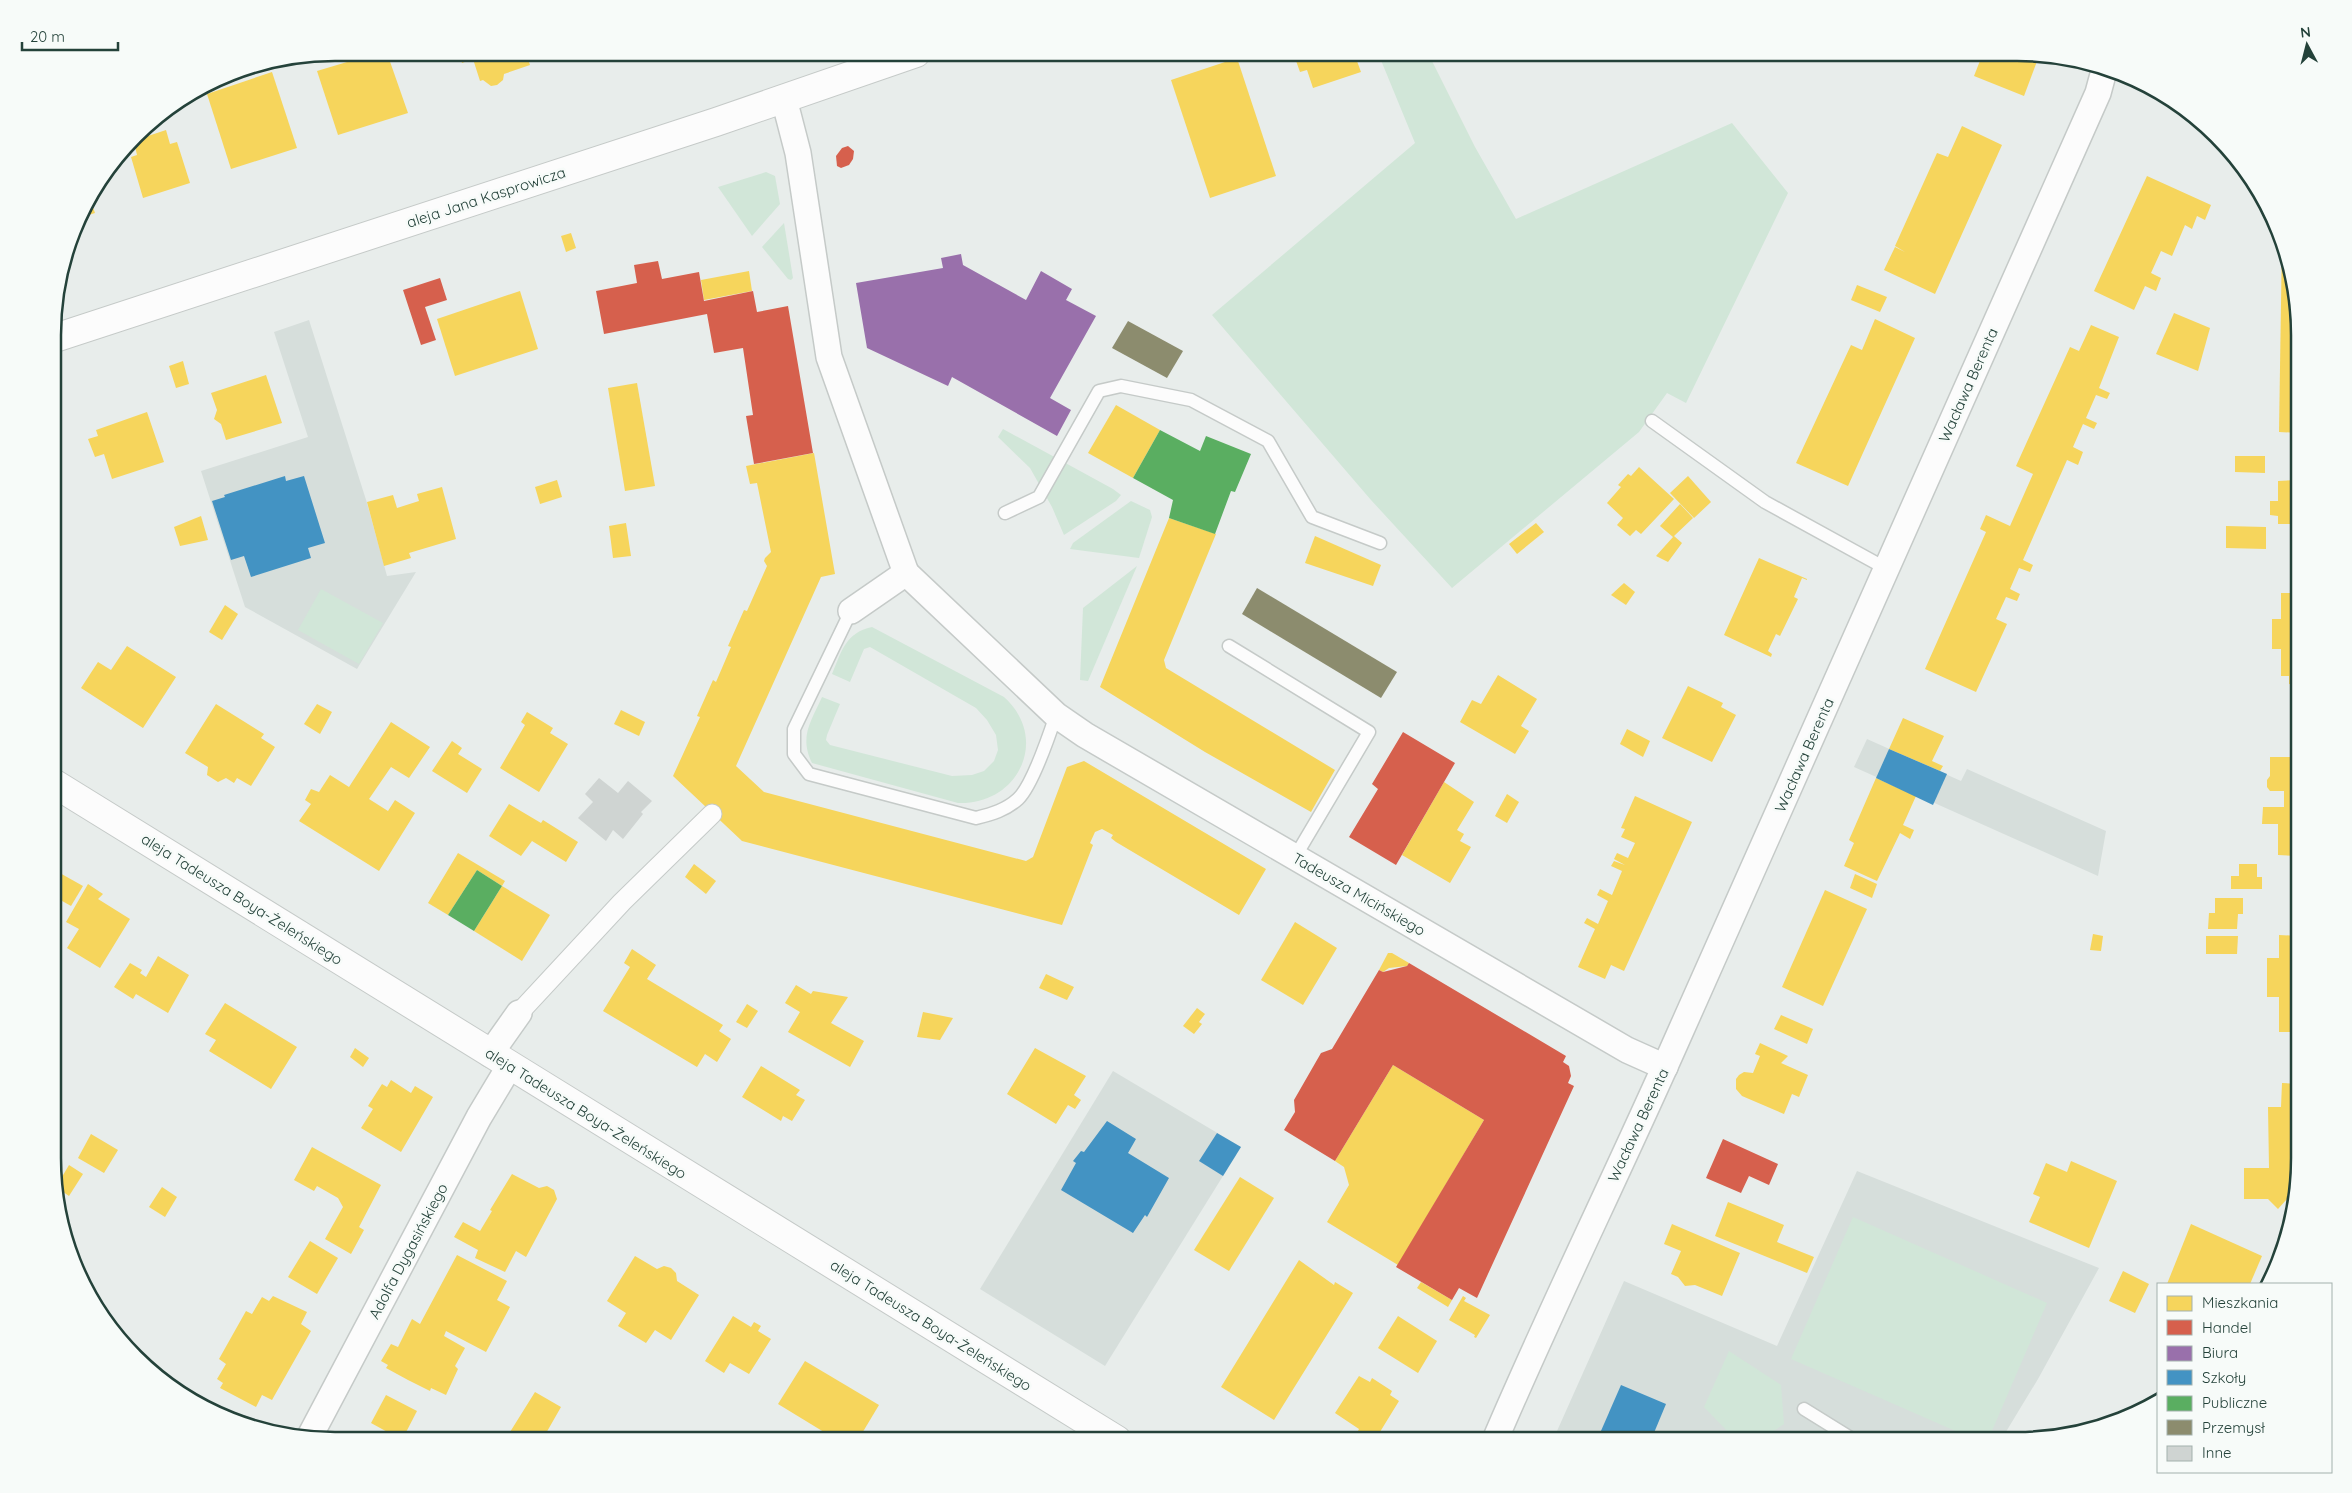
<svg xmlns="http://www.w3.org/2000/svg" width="2352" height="1493" font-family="Quicksand,sans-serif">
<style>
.built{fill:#d6dedb}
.green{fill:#d1e6d8}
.homes{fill:#f6d55c}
.shops{fill:#d6604d}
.offices{fill:#9970ab}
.schools{fill:#4393c3}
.public{fill:#5aae61}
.industry{fill:#8c8c6e}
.building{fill:#cfd4d2}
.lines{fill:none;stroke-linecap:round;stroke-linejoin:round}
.service-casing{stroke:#c5cac8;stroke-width:15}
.pedestrian-casing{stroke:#c5cac8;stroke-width:21}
.minor-casing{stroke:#c5cac8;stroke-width:28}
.tertiary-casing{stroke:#c5cac8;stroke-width:30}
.service{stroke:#fcfcfc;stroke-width:12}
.pedestrian{stroke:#fcfcfc;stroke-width:19}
.minor{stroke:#fcfcfc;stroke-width:25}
.tertiary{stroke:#fcfcfc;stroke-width:28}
.labels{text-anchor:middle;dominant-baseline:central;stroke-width:5;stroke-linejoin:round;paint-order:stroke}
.street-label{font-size:15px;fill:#24423a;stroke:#f7fbf9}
.rim{fill:none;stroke:#24423a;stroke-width:2.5}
</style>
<rect width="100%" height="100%" fill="#e8edeb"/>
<g class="built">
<polygon points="309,320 367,503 387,576 416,572 357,669 245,607 201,471 308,437 274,332"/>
<polygon points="1867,739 1961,781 1967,769 2106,831 2098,876 1854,767"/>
<polygon points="1113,1071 1241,1147 1105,1366 980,1289"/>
<polygon points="1857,1171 2099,1268 2038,1379 2001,1440 1553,1440 1624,1281 1777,1346"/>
</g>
<g class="green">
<polygon points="1378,53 1428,53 1475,147 1516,219 1732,123 1788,193 1686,403 1667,393 1639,432 1452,588 1371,500 1212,315 1415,143"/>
<polygon points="766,172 775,176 780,204 752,236 718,187"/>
<polygon points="784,223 793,278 791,280 788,279 762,247"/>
<polygon points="1003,429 1113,489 1121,495 1116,501 1064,535 1052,507 1030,468 998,437"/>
<polygon points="1131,501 1150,510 1152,517 1139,558 1070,549 1073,543"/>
<polygon points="1137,566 1088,681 1080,680 1083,608"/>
<polygon points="321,589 383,623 359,664 298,630"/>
<path d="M 872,627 L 1004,697 C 1050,738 1019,805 958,803 L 812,763 C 799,736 811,722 822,697 L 840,704 L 827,735 L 826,740 L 830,745 L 952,776 L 972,775 L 984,771 L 994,761 L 998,750 L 996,735 L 987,720 L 976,708 L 870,647 L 864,649 L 850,682 L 832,674 C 842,651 845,633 872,627 Z"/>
<polygon points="1853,1217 2047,1303 1988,1440 1976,1440 1791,1359"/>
<polygon points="1729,1351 1781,1385 1784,1424 1760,1440 1736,1440 1704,1407"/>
</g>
<g class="homes">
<polygon points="377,53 387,53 408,113 338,135 317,71"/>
<polygon points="459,53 545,53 528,59 530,65 504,74 503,80 497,85 491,86 483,80 480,81 473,59 462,63"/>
<polygon points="578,53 598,53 580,59"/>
<polygon points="1301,53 1354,53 1361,72 1313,88 1307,70 1300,72 1295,58 1302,56"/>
<polygon points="1983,53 2017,53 2039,56 2024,96 1974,76"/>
<polygon points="1237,58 1276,176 1210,198 1171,80"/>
<polygon points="272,72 297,148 231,169 207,94"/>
<polygon points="1962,126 2002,145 1935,294 1884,270 1895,247 1905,252 1895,246 1937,153 1948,157"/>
<polygon points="166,130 170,144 177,142 190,183 143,198 131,157 137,155 134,142 136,140"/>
<polygon points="2147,176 2211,205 2205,220 2197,216 2192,229 2185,225 2172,256 2161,251 2151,273 2161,278 2156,291 2145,286 2134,310 2094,291"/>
<polygon points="90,199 95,213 79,218 82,210"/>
<polygon points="571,233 576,248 566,252 561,236"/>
<polygon points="2282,239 2299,317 2299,433 2279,432"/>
<polygon points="749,271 752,291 704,300 701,280"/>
<polygon points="1857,285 1887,297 1880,312 1851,300"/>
<polygon points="520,291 538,349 455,376 437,319"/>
<polygon points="2174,313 2210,328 2198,371 2156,354"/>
<polygon points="1875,319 1915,338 1848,486 1796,463 1851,345 1862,350"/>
<polygon points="2091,325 2119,337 2099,388 2110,393 2107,399 2096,395 2086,418 2097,423 2094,429 2083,424 2073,447 2083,452 2078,465 2067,460 2023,560 2033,565 2030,572 2019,568 2010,589 2020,594 2017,601 2006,597 1996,619 2007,624 1976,692 1925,669 1986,532 1980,529 1986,515 2010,526 2033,474 2016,466 2070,347 2079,351"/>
<polygon points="183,361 189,384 176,388 169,366"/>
<polygon points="266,375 282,423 226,440 221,424 214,419 217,410 211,393"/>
<polygon points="637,383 655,486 625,491 608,388"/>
<polygon points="1116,405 1160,430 1133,478 1088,453"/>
<polygon points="147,412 164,462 112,479 104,454 95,457 88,439 98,436 96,430"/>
<polygon points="814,453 835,574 821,577 736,766 764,792 1026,861 1033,857 1067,767 1084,761 1266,869 1239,915 1116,842 1111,838 1113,835 1102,829 1095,832 1090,843 1093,845 1062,925 742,841 673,776 700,717 697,716 713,680 716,682 731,647 728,646 744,610 747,611 767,566 764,561 765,558 771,552 757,483 750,484 746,466"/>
<polygon points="2235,456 2265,456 2265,473 2235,472"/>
<polygon points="1639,467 1674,499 1641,534 1636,530 1630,536 1617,525 1623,518 1607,503 1621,487 1618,485 1628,474 1631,476"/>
<polygon points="1688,476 1711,502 1694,518 1670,493"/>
<polygon points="557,480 562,497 540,504 535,487"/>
<polygon points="2299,480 2299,524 2278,524 2278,516 2270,515 2270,501 2278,501 2278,481"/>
<polygon points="442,487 456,539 409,553 411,558 384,566 367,502 393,495 397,508 419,501 417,494"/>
<polygon points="1680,504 1693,518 1674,536 1682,543 1668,562 1656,556 1673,537 1660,526"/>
<polygon points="201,516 208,540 180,546 174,527"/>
<polygon points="1169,518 1216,534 1164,660 1166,668 1335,770 1311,812 1205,752 1100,687"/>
<polygon points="626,523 631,556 613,558 609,526"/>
<polygon points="1536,523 1544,532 1517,554 1509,544"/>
<polygon points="2226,526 2266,527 2266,549 2226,548"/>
<polygon points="1315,536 1381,565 1373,586 1305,563"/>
<polygon points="1759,558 1807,579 1807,580 1802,578 1794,597 1798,599 1780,636 1776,634 1768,651 1772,654 1771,657 1724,635"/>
<polygon points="1624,583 1635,592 1626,605 1611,595"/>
<polygon points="2290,585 2299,585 2299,685 2289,684 2289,676 2281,676 2281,649 2272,649 2272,619 2281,619 2281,593 2290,593"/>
<polygon points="225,605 238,614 222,640 209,632"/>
<polygon points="127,646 176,677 143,728 81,688 98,662 111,670"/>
<polygon points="1498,675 1537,699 1521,726 1529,731 1515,754 1460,722 1472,700 1481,704"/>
<polygon points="1688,686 1723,703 1721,707 1736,715 1712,762 1662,738"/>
<polygon points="216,704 264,734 261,738 275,747 251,786 237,778 234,783 226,778 218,782 207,775 208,767 185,753"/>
<polygon points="317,704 332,712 320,734 304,724"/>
<polygon points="621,710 645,722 639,736 614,724"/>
<polygon points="527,712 553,728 550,733 568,744 539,792 500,768 525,725 521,722"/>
<polygon points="1903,718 1944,736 1932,761 1943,766 1940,771 1889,749"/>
<polygon points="391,722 430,747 409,778 391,767 369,799 388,811 395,800 415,813 379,871 299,821 311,804 305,800 311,789 319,792 330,775 349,787"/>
<polygon points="1627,729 1650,741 1643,757 1620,744"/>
<polygon points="452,741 462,748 458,754 482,769 467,793 432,771"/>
<polygon points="2270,757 2299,757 2299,856 2278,855 2278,824 2262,824 2263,807 2284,807 2284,791 2270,791 2267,787 2267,780 2270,776"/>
<polygon points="1876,778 1916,796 1903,825 1914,830 1910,839 1900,833 1877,881 1844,866 1854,843 1849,840"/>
<polygon points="1444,782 1474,802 1457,830 1464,834 1460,841 1471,847 1450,883 1402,855"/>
<polygon points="1507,794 1519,802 1507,823 1495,816"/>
<polygon points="1635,796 1692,822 1624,971 1611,965 1605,979 1578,967 1595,929 1584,923 1587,918 1598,924 1608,901 1597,895 1600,889 1612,895 1622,871 1611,866 1614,861 1625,865 1614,859 1617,853 1628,858 1635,843 1621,837 1625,829 1621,828"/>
<polygon points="509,804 541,823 543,820 578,842 566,862 532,841 521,856 489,836"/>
<polygon points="458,853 505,881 502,886 477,870 448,915 428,903"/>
<polygon points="694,864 716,881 706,894 685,877"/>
<polygon points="2239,864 2257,864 2257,877 2262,877 2262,889 2231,889 2231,876 2239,876"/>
<polygon points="58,872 83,886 71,906 55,897 55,877"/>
<polygon points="1855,874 1877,884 1872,898 1850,888"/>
<polygon points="88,884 103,894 98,899 130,919 100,968 67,948 79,929 66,922"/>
<polygon points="502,886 550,915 522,961 474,931"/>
<polygon points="1825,890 1867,909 1823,1006 1782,987"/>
<polygon points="2215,898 2243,898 2243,914 2238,914 2237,929 2208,929 2209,913 2215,913"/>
<polygon points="1295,922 1337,948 1303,1005 1261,980"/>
<polygon points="2093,934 2103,936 2101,951 2090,950"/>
<polygon points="2279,935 2299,936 2299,1032 2279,1032 2279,997 2267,997 2267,958 2279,958"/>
<polygon points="2206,936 2238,936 2237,954 2206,954"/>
<polygon points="632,949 656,965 647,979 723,1025 719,1031 731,1039 717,1062 705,1054 697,1067 603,1011 630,967 624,963"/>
<polygon points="1388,953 1392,953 1409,963 1407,966 1389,968 1383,972 1379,970"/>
<polygon points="158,956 189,975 168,1013 136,994 133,999 114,987 130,963 142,970 140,973 146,977"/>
<polygon points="1046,974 1074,987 1067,1000 1039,988"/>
<polygon points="796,985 811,994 813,991 848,997 831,1023 864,1041 850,1067 788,1032 800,1012 785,1003"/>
<polygon points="225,1003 297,1047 271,1089 209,1051 216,1040 205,1034"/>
<polygon points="747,1004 758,1011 747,1028 736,1022"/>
<polygon points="1197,1008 1205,1014 1199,1022 1202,1024 1194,1034 1183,1026"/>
<polygon points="923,1012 953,1018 940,1040 917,1037"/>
<polygon points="1781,1015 1813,1029 1807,1044 1774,1029"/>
<polygon points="1760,1043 1788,1056 1781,1063 1808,1075 1799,1097 1792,1094 1784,1114 1742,1096 1736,1089 1736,1079 1739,1075 1744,1072 1753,1073 1760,1056 1755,1054"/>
<polygon points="355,1048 369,1058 363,1067 350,1057"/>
<polygon points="1035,1048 1086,1076 1074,1095 1081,1100 1075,1109 1068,1105 1056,1124 1007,1094"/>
<polygon points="1393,1065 1484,1120 1398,1265 1327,1222 1349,1185 1344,1167 1335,1161"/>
<polygon points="761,1066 800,1090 796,1095 805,1100 792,1121 783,1116 781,1121 742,1097"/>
<polygon points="391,1080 411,1093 415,1086 433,1097 401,1152 361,1128 373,1109 368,1106 382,1084 387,1087"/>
<polygon points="2282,1083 2299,1084 2299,1176 2294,1199 2287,1199 2278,1209 2268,1199 2244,1199 2244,1168 2269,1168 2268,1107 2281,1107"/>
<polygon points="91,1134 118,1150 104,1173 78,1158"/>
<polygon points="312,1147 381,1185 359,1227 364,1230 351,1254 325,1239 343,1207 338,1198 317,1186 314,1191 294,1180"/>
<polygon points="2071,1161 2117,1181 2089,1248 2029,1222 2040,1197 2033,1194 2046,1163 2067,1172"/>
<polygon points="69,1165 83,1174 69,1196 56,1187"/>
<polygon points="512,1174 539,1188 547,1186 554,1190 557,1199 526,1257 516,1251 505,1272 475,1258 478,1250 454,1237 463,1222 480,1231 492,1211 490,1210"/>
<polygon points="1240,1177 1274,1198 1229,1271 1194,1250"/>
<polygon points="162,1187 177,1197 165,1217 149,1207"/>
<polygon points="1728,1202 1784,1225 1777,1242 1814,1257 1807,1273 1715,1236"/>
<polygon points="1672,1224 1740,1253 1722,1296 1695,1285 1685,1286 1678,1277 1671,1274 1681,1251 1664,1244"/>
<polygon points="2191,1224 2262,1256 2250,1284 2167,1284"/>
<polygon points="310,1241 338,1258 317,1294 288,1277"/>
<polygon points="457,1255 507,1281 497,1300 510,1307 486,1352 446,1331 444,1336 465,1348 455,1366 458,1369 446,1395 431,1388 430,1391 408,1380 386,1368 388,1365 381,1361 391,1344 398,1347 412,1319 420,1324"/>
<polygon points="635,1256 657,1269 664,1266 671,1268 676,1273 677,1281 699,1295 671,1340 655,1330 646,1343 618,1326 626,1313 607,1301"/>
<polygon points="1299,1260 1334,1285 1335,1282 1353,1293 1274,1420 1221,1387"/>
<polygon points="2123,1271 2149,1284 2135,1313 2109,1301"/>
<polygon points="1421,1282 1452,1300 1448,1307 1417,1288"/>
<polygon points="273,1296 307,1312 301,1324 311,1331 272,1400 262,1395 256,1407 220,1388 223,1383 217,1379 226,1364 219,1359 246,1311 252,1314 262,1297 269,1301"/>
<polygon points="1463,1296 1466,1298 1464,1301 1490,1315 1476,1338 1474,1337 1475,1335 1449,1320"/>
<polygon points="733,1316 751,1327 754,1322 761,1326 758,1331 771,1339 749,1374 730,1363 724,1373 705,1361"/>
<polygon points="1398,1316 1437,1341 1418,1373 1378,1348"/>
<polygon points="805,1361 879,1405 858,1440 837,1440 778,1404"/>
<polygon points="1359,1376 1370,1382 1372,1378 1392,1391 1390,1395 1399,1401 1375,1440 1365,1440 1356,1435 1359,1429 1335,1413"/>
<polygon points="535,1392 561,1407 545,1435 555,1440 505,1440"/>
<polygon points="386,1395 417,1411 402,1440 371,1423"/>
<polygon points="930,1432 944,1440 925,1440"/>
</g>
<g class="shops">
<polygon points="848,146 854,151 853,159 849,165 841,168 837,166 836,156 842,148"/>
<polygon points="658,261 662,279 699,272 704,301 753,291 757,312 788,306 813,453 754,464 746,416 753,415 743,348 714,353 707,314 604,334 596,291 637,283 634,265"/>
<polygon points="440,278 447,300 425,307 436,340 421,345 403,290"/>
<polygon points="1403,732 1455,763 1396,865 1349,837 1378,789 1372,784"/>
<polygon points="1409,963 1566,1056 1563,1062 1569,1066 1571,1076 1568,1083 1574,1086 1477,1298 1459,1288 1452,1300 1396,1267 1484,1120 1393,1065 1335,1161 1284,1130 1295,1112 1294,1100 1321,1053 1332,1049 1379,970 1383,972 1407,966"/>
<polygon points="1723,1139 1778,1164 1769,1185 1749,1176 1741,1193 1706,1178"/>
</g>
<polygon class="offices" points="961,254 963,265 1026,300 1041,271 1072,289 1066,300 1096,316 1050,398 1071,410 1057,436 952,377 948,386 867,348 856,283 943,268 941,258"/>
<g class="schools">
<polygon points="285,476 286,481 304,476 325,543 308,548 311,558 251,577 244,556 231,560 212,501 225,497 224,495"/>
<polygon points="1889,749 1947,774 1933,805 1876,778"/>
<polygon points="1107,1121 1136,1139 1128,1153 1169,1178 1147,1217 1145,1215 1133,1233 1061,1190 1076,1163 1073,1161 1081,1151 1084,1152"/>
<polygon points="1217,1133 1241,1147 1223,1176 1199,1161"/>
<polygon points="1621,1385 1666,1404 1651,1440 1597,1440"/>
</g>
<g class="public">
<polygon points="1160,430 1200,451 1206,436 1251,454 1235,492 1231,491 1215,534 1169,518 1173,500 1133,478"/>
<polygon points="477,870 502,886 474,931 448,915"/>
</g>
<g class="industry">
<polygon points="1128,321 1183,351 1167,378 1112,348"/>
<polygon points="1257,588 1397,672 1381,698 1242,614"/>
</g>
<polygon class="building" points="599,778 618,793 628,781 652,801 641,812 643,814 623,839 613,830 606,841 578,818 593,802 585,794"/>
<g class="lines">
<defs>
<g id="service">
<polyline points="1652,421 1765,502 1887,569"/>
<polyline points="1005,513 1039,497 1099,391 1121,386 1191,400 1268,441 1312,517 1380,543"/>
<path d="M 851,611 L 794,729 L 794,754 L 809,774 L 976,818 C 992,814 1006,810 1018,799 C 1032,786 1050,733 1056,715"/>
<polyline points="1229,646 1369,732 1295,857"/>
<polyline points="1804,1409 1854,1440"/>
</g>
<polyline id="pedestrian" points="519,1013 622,902 712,814"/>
<g id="minor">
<polyline points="784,99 798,153 829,357 906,573 851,611"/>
<polyline points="906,573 1056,715 1085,735 1627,1050 1665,1067"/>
<polyline points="490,1054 519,1013"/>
<polyline points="310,1436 479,1117 509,1067"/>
<path d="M 1495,1440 C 1553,1304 1619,1171 1679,1035 C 1820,722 1958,407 2098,93 L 2105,67"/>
</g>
<g id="tertiary">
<polyline points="55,338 716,122 916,53"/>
<polyline points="55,784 1117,1440"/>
</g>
</defs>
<use href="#service" class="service-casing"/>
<use href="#pedestrian" class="pedestrian-casing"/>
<use href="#minor" class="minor-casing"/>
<use href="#tertiary" class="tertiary-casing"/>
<use href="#service" class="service"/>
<use href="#pedestrian" class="pedestrian"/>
<use href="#minor" class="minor"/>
<use href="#tertiary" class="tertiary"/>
</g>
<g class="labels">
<g class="street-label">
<text transform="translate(486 197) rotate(-18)">aleja Jana Kasprowicza</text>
<text transform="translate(1968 385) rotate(-66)">Wacława Berenta</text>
<text transform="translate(1804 755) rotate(-66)">Wacława Berenta</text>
<text transform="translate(1359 894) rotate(30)">Tadeusza Micińskiego</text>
<text transform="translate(242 899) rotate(32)">aleja Tadeusza Boya-Żeleńskiego</text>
<text transform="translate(586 1113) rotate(32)">aleja Tadeusza Boya-Żeleńskiego</text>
<text transform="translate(1638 1125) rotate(-65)">Wacława Berenta</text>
<text transform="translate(408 1251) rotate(-62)">Adolfa Dygasińskiego</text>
<text transform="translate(931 1325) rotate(32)">aleja Tadeusza Boya-Żeleńskiego</text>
</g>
</g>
<path d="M0 0H2352V1493H0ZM335 61H2017A274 274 0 0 1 2291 335V1158A274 274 0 0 1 2017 1432H335A274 274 0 0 1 61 1158V335A274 274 0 0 1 335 61Z" fill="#f7fbf9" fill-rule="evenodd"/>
<path class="rim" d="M335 61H2017A274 274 0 0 1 2291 335V1158A274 274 0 0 1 2017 1432H335A274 274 0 0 1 61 1158V335A274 274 0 0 1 335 61Z"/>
<rect x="2157" y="1283" width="175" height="190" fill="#f7fbf9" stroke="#a3b1ad"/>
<rect x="2167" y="1296" width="25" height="15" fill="#f6d55c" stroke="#a3b1ad"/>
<text x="2202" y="1308" font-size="15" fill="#24423a">Mieszkania</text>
<rect x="2167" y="1320" width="25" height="15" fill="#d6604d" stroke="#a3b1ad"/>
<text x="2202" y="1333" font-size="15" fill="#24423a">Handel</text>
<rect x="2167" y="1346" width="25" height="15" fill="#9970ab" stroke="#a3b1ad"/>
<text x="2202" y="1358" font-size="15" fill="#24423a">Biura</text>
<rect x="2167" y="1370" width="25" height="15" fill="#4393c3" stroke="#a3b1ad"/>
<text x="2202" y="1383" font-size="15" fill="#24423a">Szkoły</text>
<rect x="2167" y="1396" width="25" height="15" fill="#5aae61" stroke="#a3b1ad"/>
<text x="2202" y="1408" font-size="15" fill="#24423a">Publiczne</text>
<rect x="2167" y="1420" width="25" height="15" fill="#8c8c6e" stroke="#a3b1ad"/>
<text x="2202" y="1433" font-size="15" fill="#24423a">Przemysł</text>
<rect x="2167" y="1446" width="25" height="15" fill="#cfd4d2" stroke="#a3b1ad"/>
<text x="2202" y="1458" font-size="15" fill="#24423a">Inne</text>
<g transform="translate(2307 45) rotate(353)" stroke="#f7fbf9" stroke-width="4" paint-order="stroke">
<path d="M0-4L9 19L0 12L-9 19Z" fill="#24423a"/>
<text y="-8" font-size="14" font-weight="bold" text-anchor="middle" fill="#24423a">N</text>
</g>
<path d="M22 42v8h96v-8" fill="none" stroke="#24423a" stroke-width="2.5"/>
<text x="30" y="42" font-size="15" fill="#24423a" stroke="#f7fbf9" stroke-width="4" paint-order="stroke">20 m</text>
</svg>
